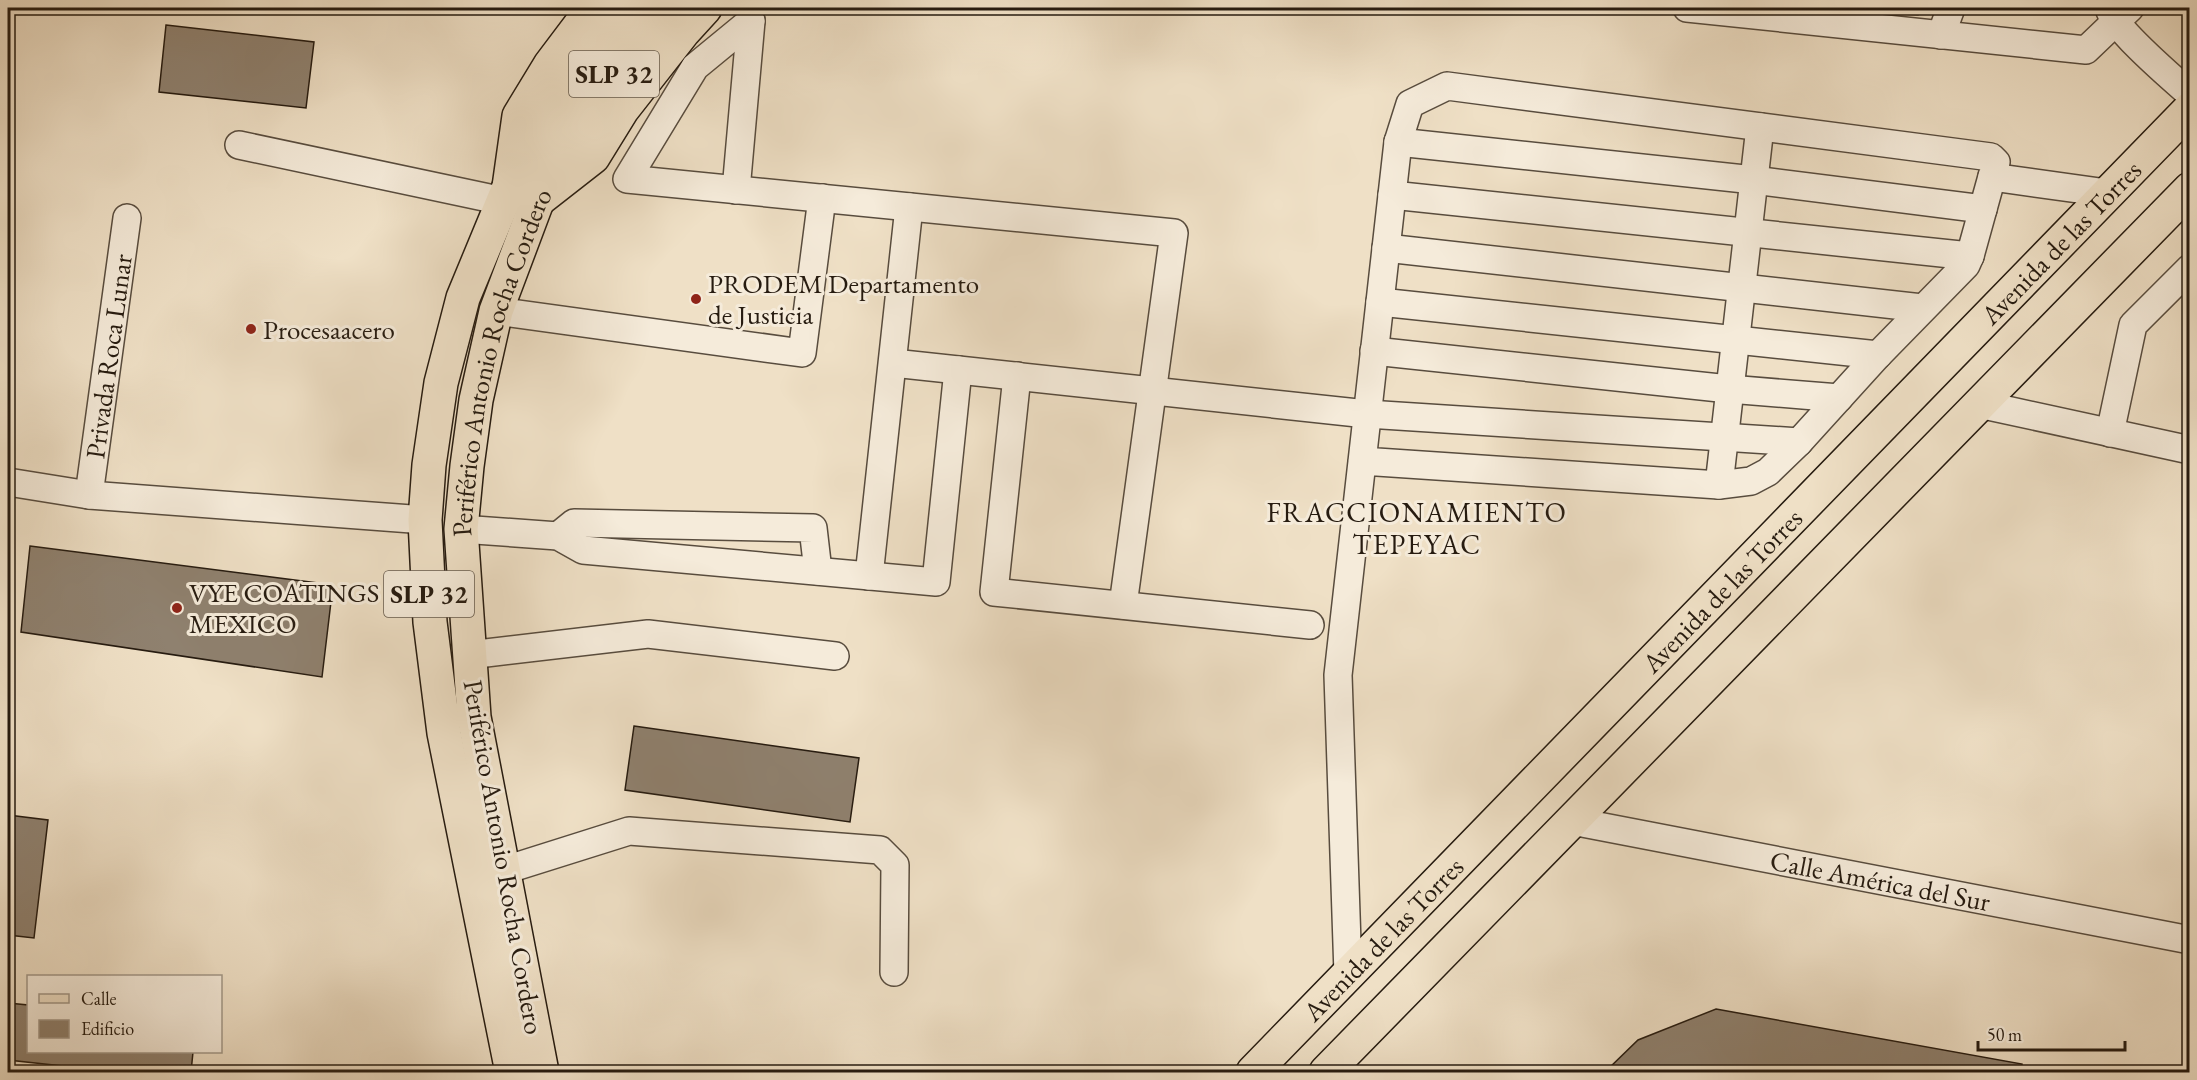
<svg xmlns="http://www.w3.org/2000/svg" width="2197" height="1080" font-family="'EB Garamond',serif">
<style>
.green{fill:#cdbfa7;stroke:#7a6d5c;stroke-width:1.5}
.building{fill:#8f816f;stroke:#261b10;stroke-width:1.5}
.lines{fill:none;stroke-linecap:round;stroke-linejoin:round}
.minor-casing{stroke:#584c3e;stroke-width:30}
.major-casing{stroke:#261b10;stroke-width:36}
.highway-casing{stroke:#261b10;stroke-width:36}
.minor{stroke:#f5ebda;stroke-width:27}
.major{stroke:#efe0c6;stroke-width:33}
.highway{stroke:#efe0c6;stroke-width:33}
.poi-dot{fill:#8f2418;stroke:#f5ebda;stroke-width:2}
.labels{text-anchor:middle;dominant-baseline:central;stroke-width:6;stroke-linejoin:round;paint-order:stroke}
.shield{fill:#f5ebda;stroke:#64594d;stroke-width:1.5}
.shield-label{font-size:26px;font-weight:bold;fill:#261b10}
.street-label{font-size:27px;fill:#261b10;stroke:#f5ebda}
.poi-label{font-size:27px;fill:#261b10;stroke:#f5ebda;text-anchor:start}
.neighbourhood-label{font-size:28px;letter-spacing:1.5px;fill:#261b10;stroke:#f5ebda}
</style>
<rect width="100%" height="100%" fill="#efe0c6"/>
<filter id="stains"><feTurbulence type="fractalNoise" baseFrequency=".00333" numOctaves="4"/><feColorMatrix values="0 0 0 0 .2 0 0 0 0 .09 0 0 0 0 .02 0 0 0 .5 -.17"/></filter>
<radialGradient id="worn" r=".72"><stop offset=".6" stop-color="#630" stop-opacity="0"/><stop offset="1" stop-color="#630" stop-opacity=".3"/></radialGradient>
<polygon class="green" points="1833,8 1925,8 1918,15 1835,9"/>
<g class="building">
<polygon points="166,25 314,42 306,108 159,92"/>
<polygon points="30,546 333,585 322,677 21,632"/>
<polygon points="634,726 859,758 850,822 625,790"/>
<polygon points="8,815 48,820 34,938 8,935"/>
<polygon points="8,1003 28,1005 28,1052 193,1052 191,1072 118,1072 8,1060"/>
<polygon points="1716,1009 2022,1064 2021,1072 1605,1072 1638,1040"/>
</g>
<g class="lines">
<defs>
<g id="minor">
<polyline points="1687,8 2086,50 2130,8"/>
<path d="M 2109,8 C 2113,28 2172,78 2190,94"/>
<polyline points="751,21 695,67 627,179 1174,233 1123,605"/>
<polyline points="1941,35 1951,8"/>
<polyline points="1398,142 1754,180 1983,209"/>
<polyline points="239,145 503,201"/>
<polyline points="1992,177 2107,193"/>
<polyline points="736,190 751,21"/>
<polyline points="1392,195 1970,256"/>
<polyline points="1386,248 1922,308"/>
<polyline points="1380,302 1878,355"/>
<polyline points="496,311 802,353 822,198"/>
<polyline points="1374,351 1729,389 1839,398"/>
<polyline points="893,363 1367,414 1799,442"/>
<polyline points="1017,376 994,592 1310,625"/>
<polyline points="1979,404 2190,450"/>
<polyline points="2110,433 2133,325 2190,268"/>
<polyline points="8,482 89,495 425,520"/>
<polyline points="1719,485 1760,127"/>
<path id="s1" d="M 89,495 L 127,218"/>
<polyline points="461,529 558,536 583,550 936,582 958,370"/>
<polyline points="558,536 574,523 813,528 818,571"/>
<polyline points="869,576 909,207"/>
<polyline points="469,655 648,634 835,656"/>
<path id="s2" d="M 1572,821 L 2190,940"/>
<polyline points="502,871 629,831 880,850 895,865 894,972"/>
<polyline points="1348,974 1338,675 1398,142 1410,104 1447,86 1991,157 1996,162 1970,256 1966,265 1878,355 1799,442 1768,472 1751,481 1719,485 1362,461"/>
</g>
<g id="major">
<polyline points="509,187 519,116 550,65 593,8"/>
<polyline points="538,200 593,157 622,110 684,31 705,8"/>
<path id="s3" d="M 1253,1072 L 2190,109"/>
<polyline points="1326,1072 2190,189"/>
</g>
<g id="highway">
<polyline points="512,1072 444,733 430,622 425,520 429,465 441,383 463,298 509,187 572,79 626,8"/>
<path id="s4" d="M 542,1072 L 474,717 L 461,529 L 467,466 L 476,400 L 496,311 L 537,202 L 598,95 L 665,8"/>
</g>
</defs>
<use href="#minor" class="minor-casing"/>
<use href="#major" class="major-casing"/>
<use href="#highway" class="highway-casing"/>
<use href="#minor" class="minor"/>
<use href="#major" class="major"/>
<use href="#highway" class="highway"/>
</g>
<g class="poi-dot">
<circle cx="696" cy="299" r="6"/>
<circle cx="251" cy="329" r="6"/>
<circle cx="177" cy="608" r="6"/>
</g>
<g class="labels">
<g class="shield">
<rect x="569" y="51" width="90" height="46" rx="4.5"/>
<rect x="384" y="571" width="90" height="46" rx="4.5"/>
</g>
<g class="shield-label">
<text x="614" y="74">SLP 32</text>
<text x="429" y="594">SLP 32</text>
</g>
<g class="street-label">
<text stroke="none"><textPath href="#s3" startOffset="1158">Avenida de las Torres</textPath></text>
<text stroke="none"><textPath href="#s1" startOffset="140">Privada Roca Lunar</textPath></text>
<text stroke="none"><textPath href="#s4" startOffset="722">Periférico Antonio Rocha Cordero</textPath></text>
<text stroke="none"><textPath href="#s3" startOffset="672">Avenida de las Torres</textPath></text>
<text transform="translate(504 857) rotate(80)">Periférico Antonio Rocha Cordero</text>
<text stroke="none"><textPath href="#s2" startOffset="314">Calle América del Sur</textPath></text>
<text stroke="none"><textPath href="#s3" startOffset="186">Avenida de las Torres</textPath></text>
</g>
<g class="poi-label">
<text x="708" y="283">PRODEM Departamento<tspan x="708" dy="31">de Justicia</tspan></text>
<text x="263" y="329">Procesaacero</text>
<text x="189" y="592">VYE COATINGS<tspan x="189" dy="31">MEXICO</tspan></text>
</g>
<g class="neighbourhood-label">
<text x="1417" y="512">FRACCIONAMIENTO<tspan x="1417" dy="32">TEPEYAC</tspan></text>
</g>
</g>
<rect width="2197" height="1080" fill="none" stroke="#efe0c6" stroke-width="30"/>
<rect x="9" y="9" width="2179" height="1062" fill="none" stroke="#261b10" stroke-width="3"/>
<rect x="15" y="15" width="2167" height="1050" fill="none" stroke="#261b10" stroke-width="1.5"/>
<rect x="27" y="975" width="195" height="78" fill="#f5ebda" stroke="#a29889" stroke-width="1.5"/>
<rect x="39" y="994" width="30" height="9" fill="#efe0c6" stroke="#a29889" stroke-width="1.5"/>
<text x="81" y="1005" font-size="18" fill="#261b10">Calle</text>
<rect x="39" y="1020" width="30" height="18" fill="#8f816f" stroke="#a29889" stroke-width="1.5"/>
<text x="81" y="1035" font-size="18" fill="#261b10">Edificio</text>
<path d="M1978 1041v9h147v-9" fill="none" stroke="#261b10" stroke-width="3"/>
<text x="1987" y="1041" font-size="18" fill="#261b10" stroke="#f5ebda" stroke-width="4.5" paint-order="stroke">50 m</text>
<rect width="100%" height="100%" filter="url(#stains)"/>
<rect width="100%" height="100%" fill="url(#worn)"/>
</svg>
